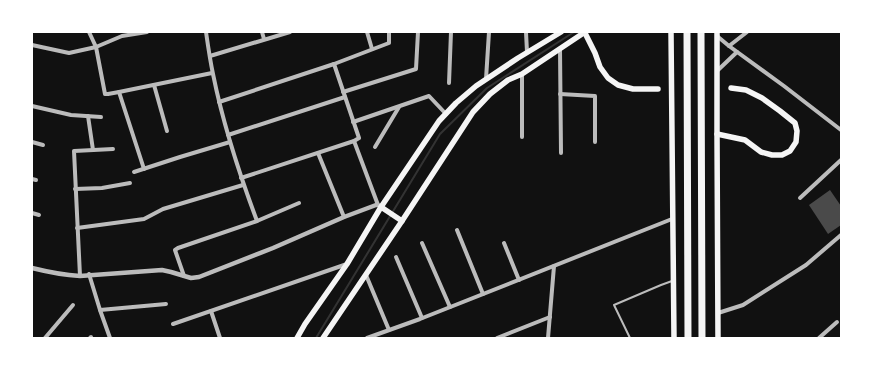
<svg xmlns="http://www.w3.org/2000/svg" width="873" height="370" font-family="'Zilla Slab',serif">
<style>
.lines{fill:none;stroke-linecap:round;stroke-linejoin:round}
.stream{stroke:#333;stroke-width:2}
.building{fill:#4a4a4a}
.service{stroke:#bcbcbc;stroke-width:2}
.minor{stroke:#bcbcbc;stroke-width:4}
.tertiary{stroke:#bcbcbc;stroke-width:4.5}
.secondary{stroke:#f5f5f5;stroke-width:5.5}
.motorway{stroke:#f5f5f5;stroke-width:7}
</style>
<rect width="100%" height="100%" fill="#111"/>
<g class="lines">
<polyline class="stream" points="316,338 440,134 487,88 574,32"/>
</g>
<polygon class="building" points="830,190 841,206 841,225 828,234 809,205"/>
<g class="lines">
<polyline class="service" points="630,338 614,305 661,285 672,281"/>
<g class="minor">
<polyline points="89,32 96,47 105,94 108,94 119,92 212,73"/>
<path d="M 206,32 C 208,46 210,60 213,74 C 223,124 239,173 257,221"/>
<polyline points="262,32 264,39"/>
<polyline points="367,32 372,49"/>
<polyline points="526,32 527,52"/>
<polyline points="717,36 729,46 784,86 841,130"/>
<polyline points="32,45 69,53 96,47 122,36 147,32"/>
<polyline points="729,46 747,32"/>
<polyline points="560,49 561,153"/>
<polyline points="210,56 290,32"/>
<polyline points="717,71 737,52"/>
<polyline points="486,79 489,32"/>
<polyline points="449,83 451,32"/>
<polyline points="154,85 167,131"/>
<polyline points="119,92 144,169"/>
<polyline points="343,92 416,69 418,32"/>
<polyline points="560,94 595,96 595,142"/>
<polyline points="219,102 334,64 389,43 389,32"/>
<polyline points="32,106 71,115 101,117"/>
<polyline points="88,116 93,150"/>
<polyline points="353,122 429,96 446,114"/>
<polyline points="228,135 345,97"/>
<polyline points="522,137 522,74"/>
<polyline points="354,141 378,205"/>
<polyline points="32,142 43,145"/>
<polyline points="375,147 399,107"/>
<polyline points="318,153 344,217"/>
<polyline points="134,172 180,157 230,142"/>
<polyline points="241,178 354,141 359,138 334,64"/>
<polyline points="32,179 36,180"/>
<polyline points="75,189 102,188 130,183"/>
<polyline points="800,198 841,160"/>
<polyline points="32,213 39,215"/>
<polyline points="77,228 144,219 163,209 243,185"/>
<polyline points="457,230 483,294"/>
<polyline points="422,243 450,307"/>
<polyline points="504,243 519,280"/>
<polyline points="396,257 422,318"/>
<polyline points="89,274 100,310 166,304"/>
<polyline points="366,275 389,330"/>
<polyline points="80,276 74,151 113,149"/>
<polyline points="184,276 176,253 175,250 178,248 257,221 299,203"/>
<polyline points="100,310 110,338"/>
<polyline points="211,311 220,338"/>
<polyline points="718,313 743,305 806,265 841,235"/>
<polyline points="173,324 347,264"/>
<polyline points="45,338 73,305"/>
<polyline points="90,338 91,337"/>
<polyline points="367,338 420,319 672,219"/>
<polyline points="497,338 550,317"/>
<polyline points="548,338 554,266"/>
<polyline points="819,338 837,322"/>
</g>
<path class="tertiary" d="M 32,268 C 48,272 63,275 80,276 L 162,270 L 171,272 L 191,278 L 199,277 L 273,248 L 344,217 L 376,205 L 378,205 L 381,207"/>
<g class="secondary">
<polyline points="671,32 674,338"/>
<polyline points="717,32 717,134 718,338"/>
<polyline points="585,33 595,53 600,67 608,78 618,85 633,89 658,89"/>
<polyline points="717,134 745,140 761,152 772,155 782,155 790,151 796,142 797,131 795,123 780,111 762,98 746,90 731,88"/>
<polyline points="381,207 402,221"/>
<polyline points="297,338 305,324 347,264 381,207 439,121 456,103 476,86 518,58 561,32"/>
<polyline points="323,338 402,221 473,112 490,94 508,80 522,74 585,32"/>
</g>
<g class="motorway">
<polyline points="687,32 688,338"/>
<polyline points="701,32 702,338"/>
</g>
</g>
<rect width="873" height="370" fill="none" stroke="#ffffff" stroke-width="66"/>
</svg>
